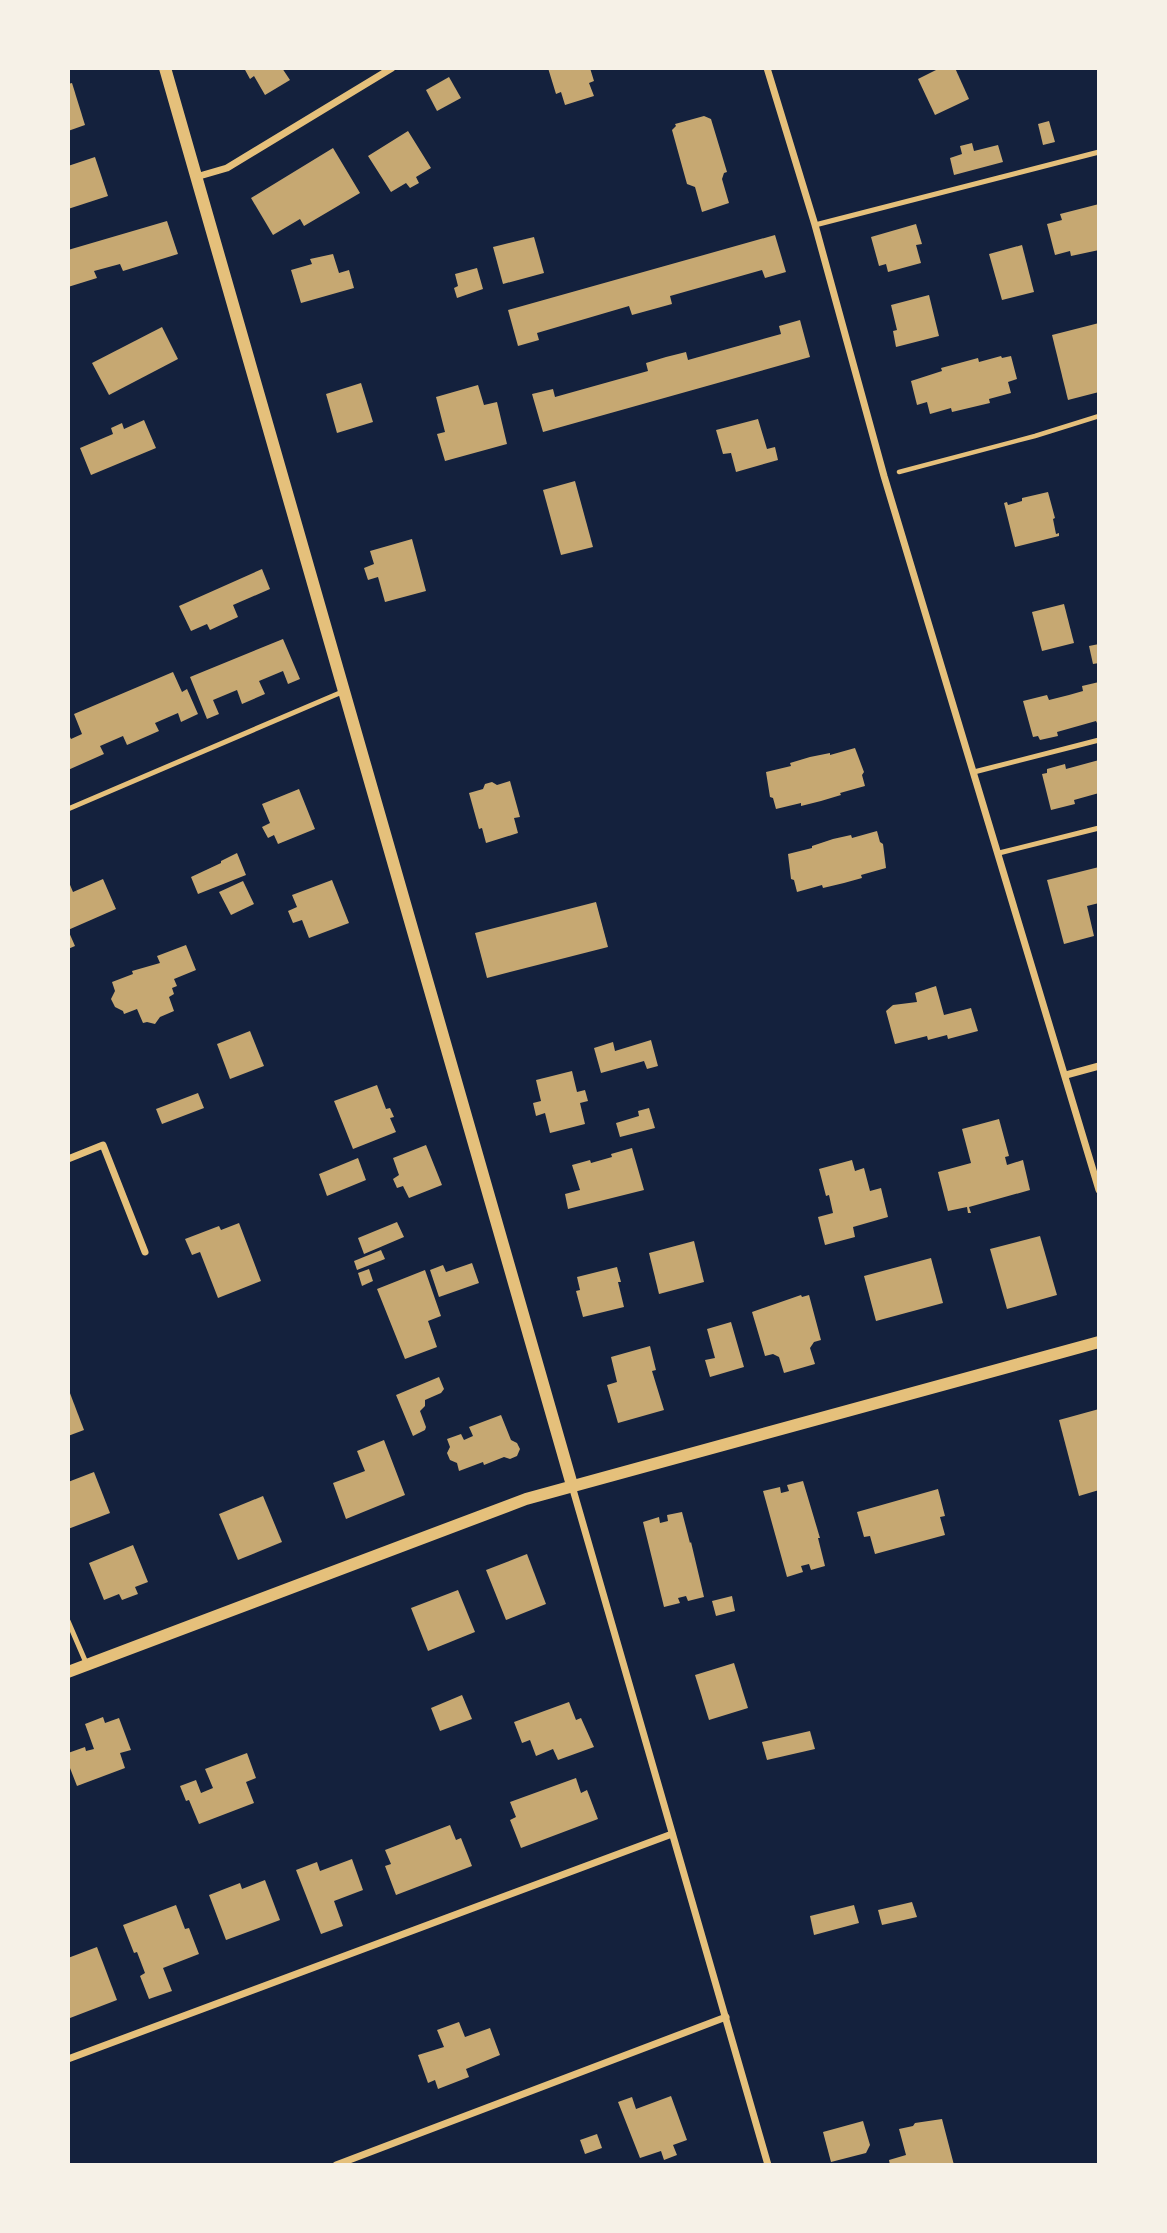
<svg xmlns="http://www.w3.org/2000/svg" width="1167" height="2233" font-family="Helvetica,sans-serif">
<style>
.building{fill:#c6a872}
.lines{fill:none;stroke-linecap:round;stroke-linejoin:round}
.path{stroke:#e5c07b;stroke-width:4.5}
.service{stroke:#e5c07b;stroke-width:5}
.minor{stroke:#e5c07b;stroke-width:7}
.tertiary{stroke:#e5c07b;stroke-width:12}
</style>
<rect width="100%" height="100%" fill="#14213d"/>
<g class="building">
<polygon points="244,68 282,68 290,80 265,95 254,76 250,79"/>
<polygon points="548,68 590,68 594,81 589,83 594,96 565,105 561,92 556,94"/>
<polygon points="940,68 955,68 969,99 935,115 918,79"/>
<polygon points="449,77 461,98 437,111 426,90"/>
<polygon points="72,83 85,125 68,131 68,84"/>
<polygon points="704,116 711,119 727,172 724,173 722,179 729,203 702,212 695,187 687,184 672,130 676,126 675,124"/>
<polygon points="1049,121 1055,142 1043,145 1038,124"/>
<polygon points="408,131 431,168 416,177 419,183 410,188 406,183 391,192 368,156"/>
<polygon points="972,143 974,151 998,145 1003,162 954,175 950,158 962,154 960,146"/>
<polygon points="333,148 360,193 304,226 300,219 273,235 251,198"/>
<polygon points="95,157 108,196 68,209 68,166"/>
<polygon points="1099,204 1099,250 1071,256 1070,251 1055,255 1047,224 1062,220 1060,214"/>
<polygon points="167,221 178,254 123,271 120,264 94,271 97,278 68,287 68,250"/>
<polygon points="916,224 922,244 916,245 921,263 888,272 886,264 879,266 871,237"/>
<polygon points="775,235 786,272 765,278 762,270 670,296 672,304 632,315 629,306 537,333 539,340 518,346 508,310"/>
<polygon points="534,237 544,273 503,284 493,247"/>
<polygon points="1022,245 1034,292 1002,300 989,254"/>
<polygon points="333,254 339,273 349,270 354,288 301,303 291,270 312,264 310,259"/>
<polygon points="477,268 483,289 457,298 454,288 458,286 455,274"/>
<polygon points="929,295 939,336 896,347 893,331 897,330 891,305"/>
<polygon points="800,320 810,357 543,432 532,394 553,389 555,397 648,371 646,363 666,357 686,352 688,360 781,334 779,326"/>
<polygon points="1099,323 1099,392 1068,400 1052,335"/>
<polygon points="162,327 178,359 109,395 92,363"/>
<polygon points="1001,356 1002,358 1011,356 1017,379 1008,382 1011,393 989,399 990,403 952,412 951,408 930,414 927,402 917,405 911,381 942,371 941,368 978,358 979,362"/>
<polygon points="361,383 373,422 337,433 326,394"/>
<polygon points="478,385 484,405 497,402 507,444 445,461 437,434 445,432 436,397"/>
<polygon points="758,419 767,449 775,447 778,460 736,472 731,453 723,454 716,430"/>
<polygon points="144,420 156,448 91,475 80,448 113,434 111,428 122,423 124,429"/>
<polygon points="575,481 593,547 561,555 543,490"/>
<polygon points="1048,492 1055,518 1053,519 1056,534 1059,533 1059,536 1015,547 1004,503 1007,502 1008,505 1022,501 1022,498"/>
<polygon points="412,539 426,591 385,602 378,577 368,580 364,568 374,564 370,551"/>
<polygon points="262,569 270,589 233,605 238,617 210,630 207,624 191,631 179,606"/>
<polygon points="1064,604 1074,643 1042,651 1032,612"/>
<polygon points="283,639 300,679 288,684 283,671 259,681 265,694 242,704 237,690 213,700 219,714 207,719 190,677"/>
<polygon points="1099,644 1099,663 1093,664 1089,646"/>
<polygon points="173,672 182,692 187,689 198,714 181,722 178,713 155,723 159,731 127,745 123,736 100,746 104,754 68,770 68,733 71,739 82,734 74,714"/>
<polygon points="1099,682 1099,727 1096,721 1057,732 1058,736 1040,740 1038,736 1033,737 1023,701 1047,695 1049,700 1069,695 1083,691 1082,686"/>
<polygon points="855,748 864,772 862,775 865,786 840,793 841,795 821,801 801,806 801,803 776,809 773,798 770,797 766,772 791,766 790,763 810,757 830,753 830,755"/>
<polygon points="1099,760 1099,793 1074,800 1075,804 1051,810 1042,774 1047,773 1047,769 1065,764 1066,769"/>
<polygon points="510,781 520,817 514,818 518,833 486,843 482,828 479,829 469,793 483,789 485,784 492,782 497,785"/>
<polygon points="299,789 315,829 278,844 274,835 268,838 262,827 270,823 262,804"/>
<polygon points="877,831 880,842 883,844 886,868 861,875 862,878 844,883 823,888 822,885 797,892 794,880 791,879 788,854 812,848 812,846 833,839 851,835 852,838"/>
<polygon points="237,853 246,875 198,894 191,877 221,863 221,861"/>
<polygon points="1099,867 1099,903 1087,906 1094,936 1064,944 1047,880"/>
<polygon points="103,879 116,909 68,930 75,946 68,949 68,880 73,892"/>
<polygon points="332,880 349,923 309,938 302,920 293,923 288,911 297,907 292,895"/>
<polygon points="243,881 254,904 231,915 219,892"/>
<polygon points="596,902 608,947 487,978 475,933"/>
<polygon points="186,945 196,970 174,979 177,986 172,988 174,994 169,997 174,1011 160,1017 155,1024 147,1022 143,1023 137,1009 124,1014 123,1011 115,1007 111,999 115,991 112,982 133,974 132,971 160,963 157,956"/>
<polygon points="936,986 944,1015 971,1008 978,1031 948,1039 947,1035 928,1040 927,1036 895,1044 886,1011 893,1005 917,1002 915,993"/>
<polygon points="250,1031 264,1066 230,1079 217,1044"/>
<polygon points="651,1040 658,1066 647,1069 644,1061 601,1073 594,1048 613,1042 615,1051"/>
<polygon points="572,1071 577,1092 585,1090 588,1101 580,1103 585,1124 550,1133 545,1113 536,1116 533,1103 541,1101 536,1080"/>
<polygon points="377,1085 386,1109 390,1108 394,1117 390,1118 396,1132 353,1149 334,1101"/>
<polygon points="198,1093 204,1108 162,1124 156,1109"/>
<polygon points="649,1108 655,1128 620,1137 616,1123 639,1116 638,1111"/>
<polygon points="999,1119 1009,1156 1005,1157 1007,1165 1023,1160 1030,1190 969,1207 971,1213 968,1213 967,1207 948,1211 938,1172 971,1163 962,1129"/>
<polygon points="426,1145 442,1185 409,1198 403,1186 397,1188 393,1179 399,1175 393,1158"/>
<polygon points="632,1148 644,1190 568,1209 565,1194 580,1190 572,1165 590,1160 591,1163 612,1157 611,1154"/>
<polygon points="358,1158 366,1180 327,1196 319,1174"/>
<polygon points="852,1160 855,1171 864,1168 870,1191 881,1188 888,1217 853,1227 855,1237 825,1245 818,1217 833,1213 829,1195 826,1196 819,1169"/>
<polygon points="397,1222 404,1237 364,1254 358,1238"/>
<polygon points="239,1223 261,1281 218,1298 200,1252 192,1255 185,1239 219,1226 221,1230"/>
<polygon points="1040,1236 1057,1295 1007,1309 990,1249"/>
<polygon points="694,1241 704,1282 659,1294 649,1253"/>
<polygon points="381,1250 385,1259 357,1270 354,1261"/>
<polygon points="931,1258 943,1303 876,1321 864,1276"/>
<polygon points="472,1263 479,1283 439,1297 430,1270 443,1265 446,1272"/>
<polygon points="617,1267 621,1282 618,1282 624,1307 583,1317 576,1291 580,1290 577,1277"/>
<polygon points="369,1269 373,1281 362,1286 358,1273"/>
<polygon points="425,1270 441,1316 428,1321 437,1347 405,1359 377,1289"/>
<polygon points="801,1295 802,1297 809,1295 821,1340 814,1342 810,1348 815,1364 784,1373 779,1357 773,1354 765,1356 752,1312"/>
<polygon points="731,1322 744,1367 710,1377 705,1360 715,1358 707,1329"/>
<polygon points="650,1346 656,1370 652,1371 664,1410 618,1423 607,1385 617,1382 611,1357"/>
<polygon points="439,1377 444,1389 441,1393 425,1400 425,1406 420,1411 426,1427 425,1430 413,1436 396,1395"/>
<polygon points="68,1388 84,1430 68,1436"/>
<polygon points="1099,1409 1099,1490 1079,1496 1059,1420"/>
<polygon points="501,1415 511,1440 517,1443 520,1449 517,1456 510,1459 504,1457 484,1465 483,1462 459,1471 457,1463 450,1460 447,1453 450,1447 447,1439 461,1434 464,1440 473,1436 469,1427"/>
<polygon points="384,1440 405,1495 346,1519 333,1483 365,1471 357,1451"/>
<polygon points="94,1472 110,1513 68,1529 68,1482"/>
<polygon points="803,1481 820,1538 818,1538 825,1566 811,1570 809,1564 801,1566 803,1572 787,1577 763,1491 780,1487 781,1493 789,1491 787,1485"/>
<polygon points="938,1489 945,1516 940,1517 945,1535 875,1554 870,1536 864,1537 857,1512"/>
<polygon points="263,1496 282,1542 238,1560 219,1514"/>
<polygon points="682,1512 690,1543 691,1542 704,1597 688,1601 686,1596 678,1598 680,1603 664,1607 643,1522 659,1517 660,1523 668,1521 667,1515"/>
<polygon points="133,1545 148,1582 135,1587 138,1594 122,1600 119,1594 104,1600 89,1563"/>
<polygon points="527,1554 546,1604 506,1620 486,1570"/>
<polygon points="458,1590 475,1632 428,1651 411,1608"/>
<polygon points="732,1596 735,1611 716,1616 712,1601"/>
<polygon points="734,1663 748,1708 709,1720 695,1675"/>
<polygon points="462,1695 472,1719 440,1731 431,1708"/>
<polygon points="569,1702 576,1720 581,1718 594,1747 558,1760 553,1749 536,1756 530,1740 522,1743 514,1722"/>
<polygon points="103,1717 105,1723 119,1718 131,1750 120,1753 125,1768 77,1786 68,1763 68,1753 85,1747 86,1751 94,1749 85,1724"/>
<polygon points="810,1731 815,1749 767,1760 762,1742"/>
<polygon points="247,1753 256,1778 246,1782 254,1803 199,1824 189,1800 186,1801 180,1786 196,1780 201,1793 213,1788 205,1769"/>
<polygon points="576,1778 581,1793 587,1790 598,1819 521,1848 510,1820 516,1817 510,1802"/>
<polygon points="450,1825 456,1840 461,1838 472,1866 396,1895 385,1866 391,1864 385,1850"/>
<polygon points="352,1859 363,1890 334,1901 343,1926 321,1934 296,1870 317,1862 320,1871"/>
<polygon points="265,1880 280,1920 226,1940 209,1895 240,1883 242,1889"/>
<polygon points="912,1902 917,1917 882,1925 878,1910"/>
<polygon points="176,1905 185,1929 189,1928 199,1954 163,1968 172,1991 149,1999 140,1976 145,1973 137,1952 134,1953 123,1925"/>
<polygon points="854,1905 859,1923 814,1935 810,1916"/>
<polygon points="97,1947 117,2000 70,2018 68,1958"/>
<polygon points="459,2022 465,2037 490,2028 500,2055 466,2069 469,2077 438,2089 435,2080 428,2083 418,2055 444,2047 437,2030"/>
<polygon points="671,2096 687,2140 673,2145 677,2155 664,2160 661,2151 640,2158 618,2102 632,2097 636,2109"/>
<polygon points="942,2119 954,2165 890,2165 889,2160 906,2155 899,2129 913,2126 915,2123"/>
<polygon points="863,2121 870,2145 866,2153 831,2162 823,2132"/>
<polygon points="597,2134 602,2148 585,2154 580,2140"/>
</g>
<g class="lines">
<polyline class="path" points="899,472 1035,436 1099,416"/>
<g class="service">
<polyline points="815,225 1099,152"/>
<polyline points="974,772 1099,740"/>
<polyline points="68,809 342,692"/>
<polyline points="999,853 1099,828"/>
<polyline points="68,1621 87,1665"/>
</g>
<g class="minor">
<polyline points="767,68 815,225 884,476 1099,1190"/>
<polyline points="196,177 227,168 392,68"/>
<polyline points="1066,1075 1099,1066"/>
<polyline points="68,1159 103,1145 145,1252"/>
<polyline points="572,1486 768,2165"/>
<polyline points="68,2059 672,1834"/>
<polyline points="336,2165 726,2017"/>
</g>
<g class="tertiary">
<polyline points="165,68 572,1485"/>
<polyline points="68,1672 526,1499 1099,1342"/>
</g>
</g>
<rect width="1167" height="2233" fill="none" stroke="#f6f1e7" stroke-width="140"/>
</svg>
